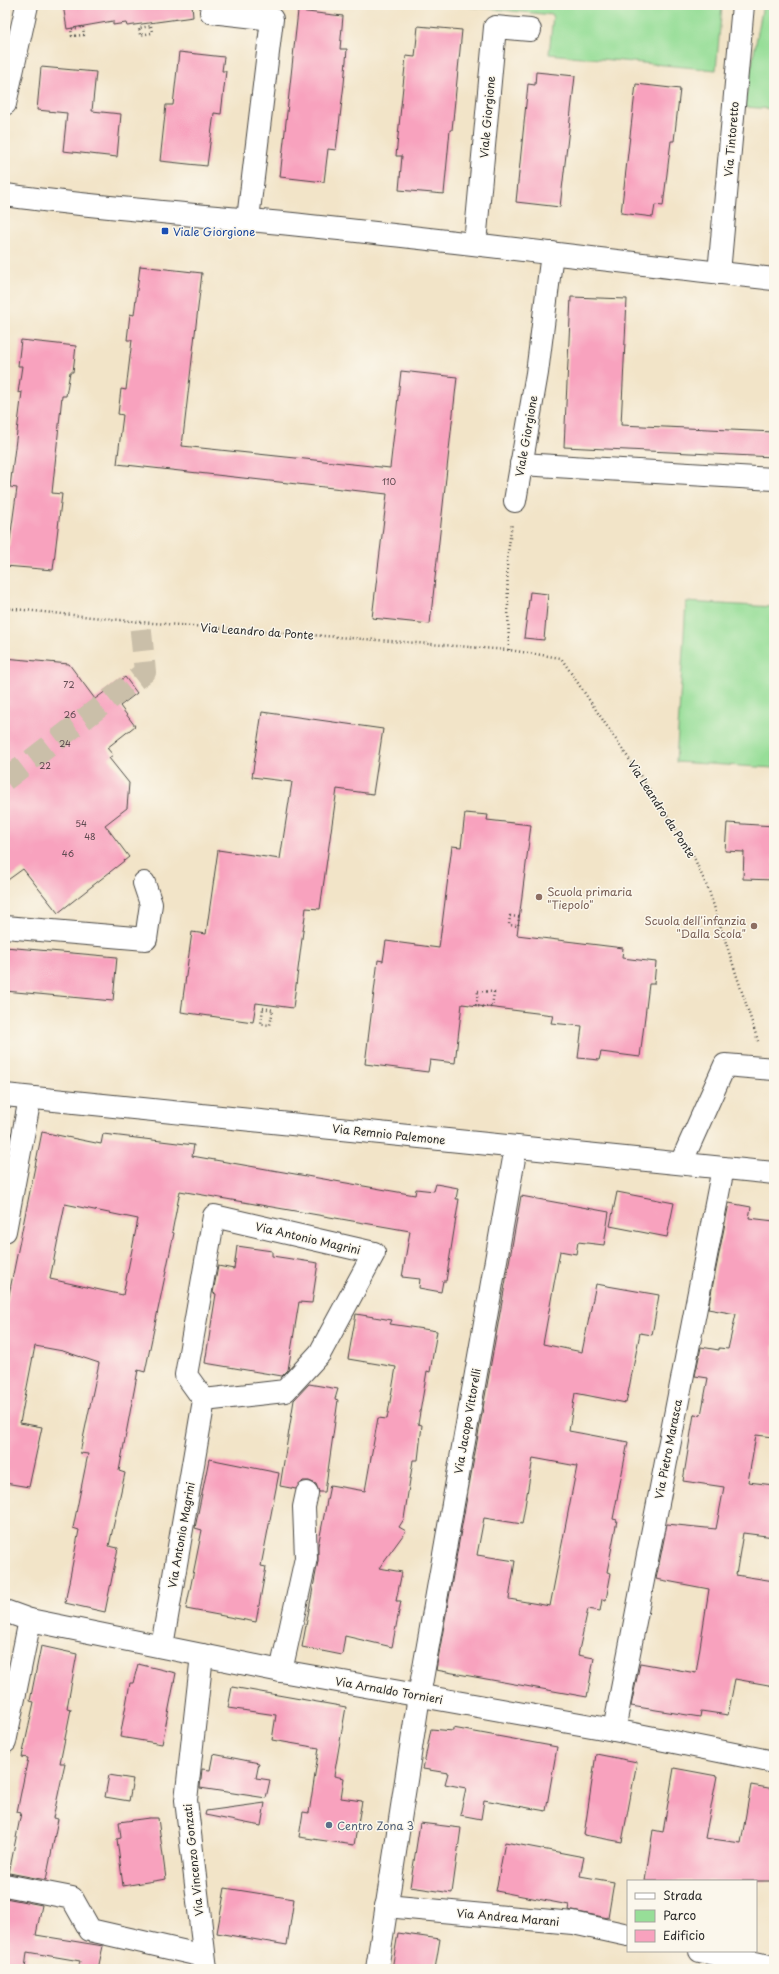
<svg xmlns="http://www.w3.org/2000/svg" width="779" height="1974" font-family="'Playpen Sans',sans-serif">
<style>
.green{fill:#97de98;stroke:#618462}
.building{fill:#f8a2be;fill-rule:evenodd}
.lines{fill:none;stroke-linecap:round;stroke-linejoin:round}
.minor-tunnel{stroke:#cabfa9;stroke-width:22;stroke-dasharray:22 11;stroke-linecap:butt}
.minor-casing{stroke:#494743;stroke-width:24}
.path{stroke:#494743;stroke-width:2.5;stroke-dasharray:1 3;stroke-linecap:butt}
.minor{stroke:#fff;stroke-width:22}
.transit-dot{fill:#1a4fb4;stroke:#fbf7ec;stroke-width:1.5}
.education-dot{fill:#8d6e63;stroke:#fbf7ec;stroke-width:1.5}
.service-dot{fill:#5c6f8a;stroke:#fbf7ec;stroke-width:1.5}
.labels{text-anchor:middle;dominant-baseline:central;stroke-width:3;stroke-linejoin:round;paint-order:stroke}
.number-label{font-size:9px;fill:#5e4950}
.street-label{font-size:11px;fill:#2b2b2b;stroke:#fbf7ec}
.transit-label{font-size:11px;fill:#164399;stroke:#fbf7ec;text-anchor:start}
.education-label{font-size:11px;fill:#785e54;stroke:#fbf7ec;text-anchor:start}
.service-label{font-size:11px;fill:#4e5e75;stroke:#fbf7ec;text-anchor:start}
</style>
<rect width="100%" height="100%" fill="#fbf7ec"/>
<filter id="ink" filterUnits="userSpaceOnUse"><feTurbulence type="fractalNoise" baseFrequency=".025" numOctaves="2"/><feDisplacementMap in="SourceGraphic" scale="8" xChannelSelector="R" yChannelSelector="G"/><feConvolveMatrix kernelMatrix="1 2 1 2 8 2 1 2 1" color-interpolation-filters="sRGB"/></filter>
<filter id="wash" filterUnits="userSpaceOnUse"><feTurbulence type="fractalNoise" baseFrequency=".012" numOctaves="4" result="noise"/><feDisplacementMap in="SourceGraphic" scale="16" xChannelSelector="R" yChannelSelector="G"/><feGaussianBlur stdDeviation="0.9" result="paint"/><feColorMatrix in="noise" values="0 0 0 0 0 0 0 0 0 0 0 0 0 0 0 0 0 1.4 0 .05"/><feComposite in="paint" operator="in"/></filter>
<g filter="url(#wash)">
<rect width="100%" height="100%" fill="#f2e4c8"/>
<g class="green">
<polygon points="453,5 722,5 716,70 549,54 553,15"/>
<polygon points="763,5 774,5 774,109 744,107"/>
<polygon points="686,602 774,607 774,768 676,762"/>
</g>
<g id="blocks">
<g class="building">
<polygon points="63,5 192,5 193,17 127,26 126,23 113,25 113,21 67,29"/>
<polygon points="298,11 343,16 340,49 347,49 344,84 336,150 328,149 324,182 280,177"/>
<polygon points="418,26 462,30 452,130 450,130 444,194 399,190 402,156 396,156 406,56 415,57"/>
<polygon points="179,52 224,57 222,71 226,71 221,114 214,113 207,166 160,161 166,105 173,105"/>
<polygon points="41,67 96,72 92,111 121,114 117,157 63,151 67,113 37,110"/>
<polygon points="536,72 575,76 560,207 516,202 528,84 535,85"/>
<polygon points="636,84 680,89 674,141 671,141 663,206 655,205 653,217 621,213"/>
<polygon points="140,266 202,273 182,446 390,468 401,371 457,377 430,624 372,618 387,494 117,464 123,415 118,414 121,389 126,390 132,340 127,340 130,314 134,315"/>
<polygon points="571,297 627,299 621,425 774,432 774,457 564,447"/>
<polygon points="21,340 76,346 73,372 70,372 66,396 62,396 52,493 62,494 53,570 5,566 5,546 9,547 17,488 10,487 22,392 18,393 22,366 18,366"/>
<polygon points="530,592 548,594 544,640 524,638"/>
<polygon points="5,658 69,664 95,699 125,677 137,693 120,706 135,726 107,748 113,755 109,758 129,783 127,808 105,825 129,857 58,913 23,869 5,882"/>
<polygon points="262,712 383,729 373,794 337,789 320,909 306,908 293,1008 256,1003 253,1022 181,1012 192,932 206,934 218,850 280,859 292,782 252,777"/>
<polygon points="465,813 488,815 487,820 531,825 517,935 623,948 622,958 656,962 654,984 649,984 640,1057 601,1052 599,1060 578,1058 582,1026 551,1023 553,1015 462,1004 455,1063 430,1060 428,1072 365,1064 378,960 383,961 386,941 439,948 452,846 461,847"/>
<polygon points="727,823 774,826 774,880 743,879 744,852 725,851"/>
<polygon points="5,947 117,957 113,1001 5,991"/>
<path d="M 42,1132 L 101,1144 L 103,1134 L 194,1145 L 192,1156 L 415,1195 L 416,1189 L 434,1191 L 436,1184 L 458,1188 L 456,1199 L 459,1199 L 446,1281 L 443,1281 L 441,1292 L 419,1288 L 420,1279 L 402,1277 L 410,1231 L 180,1191 L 172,1232 L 174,1233 L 145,1372 L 138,1370 L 119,1471 L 125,1473 L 109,1546 L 118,1548 L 105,1612 L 65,1603 L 79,1530 L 73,1528 L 88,1454 L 80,1453 L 99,1363 L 63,1351 L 35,1346 L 20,1423 L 42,1427 L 29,1487 L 5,1483 L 5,1314 ZM 65,1204 L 138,1219 L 123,1295 L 50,1279 Z"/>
<polygon points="617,1192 674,1203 667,1237 610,1226"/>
<path d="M 521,1196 L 609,1212 L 604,1245 L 578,1242 L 576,1254 L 560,1251 L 543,1344 L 582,1352 L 596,1284 L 659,1295 L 652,1335 L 640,1333 L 626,1403 L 575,1393 L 569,1431 L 628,1442 L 613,1519 L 617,1520 L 607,1572 L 611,1573 L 606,1600 L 602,1599 L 600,1611 L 588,1609 L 578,1655 L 594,1658 L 587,1697 L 436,1670 ZM 533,1458 L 577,1466 L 550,1606 L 509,1599 L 515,1561 L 477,1555 L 484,1518 L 522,1524 Z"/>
<polygon points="729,1203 751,1207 749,1218 774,1221 774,1251 771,1268 774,1269 774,1437 756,1435 748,1482 774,1485 774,1537 743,1533 736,1575 774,1581 774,1686 735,1679 728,1715 701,1711 700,1717 631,1706 640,1663 696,1673 709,1589 656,1579 667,1524 716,1529 724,1487 683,1481 694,1414 701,1415 708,1378 695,1376 701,1347 719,1350 719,1348 728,1349 736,1314 708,1309"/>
<polygon points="237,1246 272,1251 272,1256 318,1263 312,1303 299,1302 288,1370 282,1376 205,1363 216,1294 213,1293 218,1266 234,1269"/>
<polygon points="356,1314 392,1320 390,1324 437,1331 430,1372 427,1371 418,1424 422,1425 418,1460 413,1460 404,1519 399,1527 406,1531 379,1568 402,1572 396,1601 401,1601 392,1647 345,1636 342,1655 302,1647 318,1561 318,1546 330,1485 365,1491 378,1418 387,1419 396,1367 348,1359"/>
<polygon points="309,1384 338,1389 335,1399 338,1400 325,1492 319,1492 316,1484 309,1481 303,1481 296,1489 280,1486 294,1400"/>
<polygon points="209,1459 279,1473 261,1566 266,1567 256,1622 186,1609 202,1530 195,1528"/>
<polygon points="41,1646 77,1654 67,1708 71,1709 60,1763 65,1763 53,1818 58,1819 46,1880 9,1873 21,1813 17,1812 28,1758 22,1757 34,1702 30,1701"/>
<polygon points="138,1664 176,1673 162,1744 120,1737 130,1683 133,1683"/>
<polygon points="232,1687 346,1707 334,1776 344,1778 341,1798 362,1801 354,1845 299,1837 303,1812 309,1813 319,1748 272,1740 276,1715 228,1708"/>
<polygon points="453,1728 557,1747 546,1811 484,1800 481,1819 460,1815 466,1788 445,1784 448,1773 423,1769 431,1729 453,1731"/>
<polygon points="213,1754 259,1763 256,1778 270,1780 266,1798 200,1788 202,1769 210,1770"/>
<polygon points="596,1754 637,1762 622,1842 584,1835"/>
<polygon points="674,1768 717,1776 705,1838 741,1843 751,1785 774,1789 774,1881 645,1881 653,1830 663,1832"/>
<polygon points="109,1775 133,1779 129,1801 105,1797"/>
<polygon points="265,1803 261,1826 205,1815 206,1811"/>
<polygon points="149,1818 158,1818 166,1879 123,1886 117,1839 121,1838 119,1822"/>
<polygon points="420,1823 461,1828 452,1893 410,1887"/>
<polygon points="505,1842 584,1857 580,1876 614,1882 608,1918 568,1910 569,1905 496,1891"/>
<polygon points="225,1888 294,1899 287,1945 217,1933"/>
<polygon points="5,1898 42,1905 36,1935 103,1946 98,1969 78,1969 80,1961 27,1952 25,1969 5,1969"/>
<polygon points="398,1933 440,1939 435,1969 392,1969"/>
</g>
</g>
</g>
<g filter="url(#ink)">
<use href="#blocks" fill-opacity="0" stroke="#494743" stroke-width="1"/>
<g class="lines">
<polyline class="minor-tunnel" points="5,780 145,672 140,622"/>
<defs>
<g id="minor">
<polyline points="211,12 272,19 248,219"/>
<polyline points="5,104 27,5"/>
<path d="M 5,195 C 106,209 209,215 310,226 C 465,242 619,262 774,279"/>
<polyline points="475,243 495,27 530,30"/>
<polyline points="719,273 743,5"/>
<polyline points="521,464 774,479"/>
<polyline points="515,501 537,373 552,253"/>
<polyline points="5,927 146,939 151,904 144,883"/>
<polyline points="5,1095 774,1173"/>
<polyline points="681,1163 725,1065 774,1069"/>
<polyline points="5,1231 30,1098"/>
<polyline points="5,1611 30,1620 281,1671 614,1730 774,1762"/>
<polyline points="162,1646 204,1400 285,1391 320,1353 374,1253 214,1216 186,1375 204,1400"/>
<polyline points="202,1655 186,1800 206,1969"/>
<polyline points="281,1671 306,1558 304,1507 307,1493"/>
<polyline points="614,1730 723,1168"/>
<polyline points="5,1742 30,1620"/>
<polyline points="5,1885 72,1898 90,1930 204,1956"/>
<polyline points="386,1906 573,1923 628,1935"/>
<polyline points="700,1951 774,1967"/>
<polyline points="377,1969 419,1696 516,1147"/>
</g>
</defs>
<use href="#minor" class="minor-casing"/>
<g class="path">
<polygon points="151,26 152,33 140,35 139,28"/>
<polygon points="83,27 84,35 72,36 71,29"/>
<polyline points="5,608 140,622 509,650 561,658 691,851 709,891 759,1044"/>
<polyline points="509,650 507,561 512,523"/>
<polygon points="510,916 519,917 518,926 509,925"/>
<polygon points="478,991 494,992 492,1007 476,1006"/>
<polygon points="263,1008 273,1010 270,1025 261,1024"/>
</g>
<use href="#minor" class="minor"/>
</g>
</g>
<rect class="transit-dot" x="161" y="227" width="8" height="8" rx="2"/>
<g class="education-dot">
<circle cx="539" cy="897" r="4"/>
<circle cx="754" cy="926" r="4"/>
</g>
<circle class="service-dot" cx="329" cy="1825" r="4"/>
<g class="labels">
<g class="number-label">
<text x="389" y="481">110</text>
<text x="69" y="684">72</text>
<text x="70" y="714">26</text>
<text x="65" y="743">24</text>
<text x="45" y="765">22</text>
<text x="81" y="823">54</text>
<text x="90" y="836">48</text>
<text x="68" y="853">46</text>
</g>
<g class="street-label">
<text transform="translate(487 117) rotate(-85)">Viale Giorgione</text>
<text transform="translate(731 139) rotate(-85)">Via Tintoretto</text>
<text transform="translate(526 436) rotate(-80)">Viale Giorgione</text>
<text transform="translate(257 631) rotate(4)">Via Leandro da Ponte</text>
<text transform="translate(662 809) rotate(57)">Via Leandro da Ponte</text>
<text transform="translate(389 1134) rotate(6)">Via Remnio Palemone</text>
<text transform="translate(308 1238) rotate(13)">Via Antonio Magrini</text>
<text transform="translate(467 1421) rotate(-80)">Via Jacopo Vittorelli</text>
<text transform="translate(668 1449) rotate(-79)">Via Pietro Marasca</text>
<text transform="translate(181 1535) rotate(-80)">Via Antonio Magrini</text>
<text transform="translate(389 1690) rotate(10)">Via Arnaldo Tornieri</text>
<text transform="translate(193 1860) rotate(-96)">Via Vincenzo Gonzati</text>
<text transform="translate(508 1917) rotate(5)">Via Andrea Marani</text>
</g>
<g class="transit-label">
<text x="173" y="231">Viale Giorgione</text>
</g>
<g class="education-label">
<text x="547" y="891">Scuola primaria<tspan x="547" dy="13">"Tiepolo"</tspan></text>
<text x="746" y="920" text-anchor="end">Scuola dell'infanzia<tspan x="746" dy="13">"Dalla Scola"</tspan></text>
</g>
<g class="service-label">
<text x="337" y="1825">Centro Zona 3</text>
</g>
</g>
<rect width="779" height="1974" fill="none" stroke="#fbf7ec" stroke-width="20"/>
<rect x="627" y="1880" width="130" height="72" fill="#fbf7ec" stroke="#a8a59f"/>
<rect x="635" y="1893" width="20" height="6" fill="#ffffff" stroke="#a8a59f"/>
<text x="663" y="1900" font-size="12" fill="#2b2b2b">Strada</text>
<rect x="635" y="1910" width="20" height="12" fill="#97de98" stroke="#a8a59f"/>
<text x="663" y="1920" font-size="12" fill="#2b2b2b">Parco</text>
<rect x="635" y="1930" width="20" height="12" fill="#f8a2be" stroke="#a8a59f"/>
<text x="663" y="1940" font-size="12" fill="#2b2b2b">Edificio</text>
</svg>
